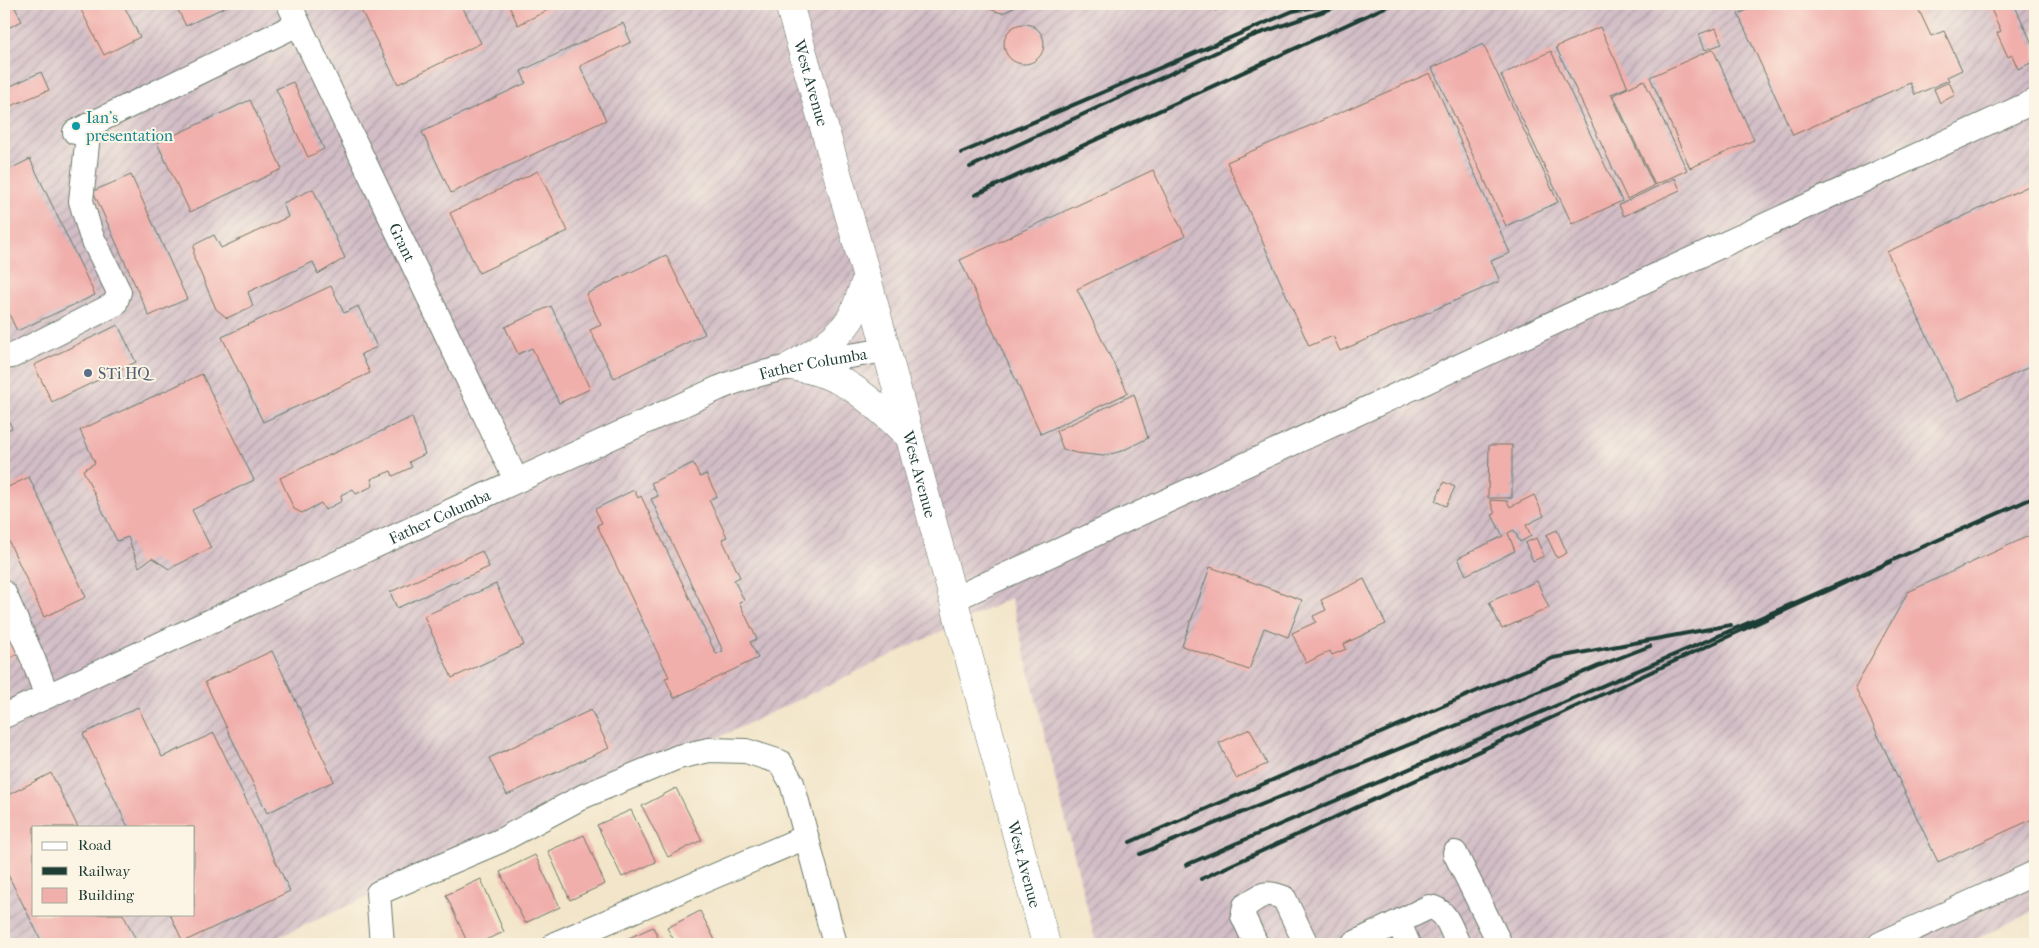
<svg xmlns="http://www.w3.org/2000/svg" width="2039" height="948" font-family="'IM FELL French Canon',serif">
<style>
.industrial{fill:url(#industrial-furrows);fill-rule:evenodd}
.building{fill:#f1afac}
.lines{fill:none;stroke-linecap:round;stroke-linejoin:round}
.minor-casing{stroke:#697868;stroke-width:26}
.major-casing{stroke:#697868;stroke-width:29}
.minor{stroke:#fff;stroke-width:24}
.major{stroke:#fff;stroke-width:28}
.rail{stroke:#1f3d34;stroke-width:4}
.culture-dot{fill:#0f9aa8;stroke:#fcf5e5;stroke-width:2}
.service-dot{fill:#5c6f8a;stroke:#fcf5e5;stroke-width:2}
.labels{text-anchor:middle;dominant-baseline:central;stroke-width:4;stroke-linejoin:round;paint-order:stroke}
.street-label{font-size:16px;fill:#1f3d34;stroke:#fcf5e5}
.culture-label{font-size:16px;fill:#0d838f;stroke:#fcf5e5;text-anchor:start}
.service-label{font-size:16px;fill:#4e5e75;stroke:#fcf5e5;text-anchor:start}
</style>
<defs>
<pattern id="industrial-furrows" width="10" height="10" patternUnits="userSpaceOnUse" patternTransform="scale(1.25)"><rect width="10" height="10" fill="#d2bdc6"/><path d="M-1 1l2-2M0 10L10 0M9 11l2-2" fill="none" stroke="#aa9ba2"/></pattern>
</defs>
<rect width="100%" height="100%" fill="#fcf5e5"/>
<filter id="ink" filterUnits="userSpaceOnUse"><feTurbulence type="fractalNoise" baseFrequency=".02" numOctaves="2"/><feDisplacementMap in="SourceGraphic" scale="10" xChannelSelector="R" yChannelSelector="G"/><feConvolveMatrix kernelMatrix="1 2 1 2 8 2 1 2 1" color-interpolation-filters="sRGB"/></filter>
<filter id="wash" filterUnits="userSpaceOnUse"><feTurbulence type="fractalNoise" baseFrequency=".0096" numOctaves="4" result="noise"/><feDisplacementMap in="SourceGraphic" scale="20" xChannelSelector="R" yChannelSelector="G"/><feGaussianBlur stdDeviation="1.12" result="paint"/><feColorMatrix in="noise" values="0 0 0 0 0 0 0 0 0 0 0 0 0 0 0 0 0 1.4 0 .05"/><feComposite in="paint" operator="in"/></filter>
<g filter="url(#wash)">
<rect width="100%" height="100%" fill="#f2e5c9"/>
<path class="industrial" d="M 4,4 L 2035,4 L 2035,910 L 1966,944 L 1096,944 L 1011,598 L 678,757 L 263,944 L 4,944 ZM 34,827 L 194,827 L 194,914 L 34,914 Z"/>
<g id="blocks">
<g class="building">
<polygon points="4,4 13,4 22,21 4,30"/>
<polygon points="78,4 123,4 140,37 104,55"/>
<polygon points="175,4 231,4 186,26"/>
<polygon points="358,4 461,4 481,43 398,84"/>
<polygon points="508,4 560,4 518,25"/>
<polygon points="984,4 1018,4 1014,8 1002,13 989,9"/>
<polygon points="1211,4 1230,4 1215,11"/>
<polygon points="1761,4 1916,4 1931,36 1944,31 1962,70 1947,77 1949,80 1915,95 1910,83 1793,135 1738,14"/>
<polygon points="1996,4 2014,4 2035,50 2035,61 2018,69 2012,55 2008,57 1997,33 2001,31 1990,7"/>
<polygon points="2028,4 2035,4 2035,21"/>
<polygon points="623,23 631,42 580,66 606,120 451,193 422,132 526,83 521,71"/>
<circle cx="1024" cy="44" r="20"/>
<polygon points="1600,27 1628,87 1611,94 1654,186 1627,199 1556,47"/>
<polygon points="1716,28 1722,44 1705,50 1699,34"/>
<polygon points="1483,44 1558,202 1506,226 1432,68"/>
<polygon points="1713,49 1754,140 1690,168 1650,77"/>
<polygon points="1551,51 1622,201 1572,224 1501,75"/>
<polygon points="41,72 49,90 11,106 4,89"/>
<polygon points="1430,73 1510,253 1491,261 1500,281 1340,351 1333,336 1309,346 1227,162"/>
<polygon points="1644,80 1687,170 1655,185 1613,95"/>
<polygon points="293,82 324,149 308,157 276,89"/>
<polygon points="1949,82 1955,95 1940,103 1934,89"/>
<polygon points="250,100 282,169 190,212 157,143"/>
<polygon points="30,159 95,295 17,331 4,303 4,172"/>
<polygon points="1153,170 1185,236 1077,289 1128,393 1041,434 960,260"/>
<polygon points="538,171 568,231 479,273 450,213"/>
<polygon points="131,175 187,299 149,316 93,191"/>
<polygon points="1675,178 1680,190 1624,216 1619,205"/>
<polygon points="2035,183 2035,364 1958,401 1887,252"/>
<polygon points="313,189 345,258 318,274 313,262 248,292 253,306 227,318 216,309 194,258 194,245 214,235 221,248 288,217 283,203"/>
<polygon points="666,255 705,334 614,378 590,330 601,325 586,294"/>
<polygon points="331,286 344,313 358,306 377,347 361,354 370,373 263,422 222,337"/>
<polygon points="551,306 590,389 559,403 532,348 518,354 505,327"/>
<polygon points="118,325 136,362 52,402 34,365"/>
<polygon points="202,374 254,480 192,510 211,548 169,569 152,558 139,567 128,537 117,541 83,470 95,463 80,430"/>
<polygon points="1134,394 1148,438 1122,451 1103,456 1076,453 1063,449 1056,431"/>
<polygon points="4,410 12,428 4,431"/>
<polygon points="412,417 425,454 409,462 412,467 393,476 391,471 371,479 373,486 356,494 353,489 341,495 342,501 325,510 321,503 302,513 294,509 280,478"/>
<polygon points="1489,445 1512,445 1512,498 1488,498"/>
<polygon points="693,463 700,477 706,474 717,496 709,500 727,537 722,539 740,577 734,580 744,600 739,602 757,639 750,642 758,658 674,698 665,678 669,677 597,525 602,523 595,509 634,490 638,498 641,496 716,654 723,651 651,499 658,496 651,483"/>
<polygon points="29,477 86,597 44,617 4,531 4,489"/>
<polygon points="1444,482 1455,487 1446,506 1435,501"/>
<polygon points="1534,495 1544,516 1526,525 1531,536 1520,542 1514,530 1508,533 1515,551 1466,575 1458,558 1503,536 1492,515 1495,514 1490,500 1507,501 1510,507"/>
<polygon points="1557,530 1567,553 1557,558 1546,535"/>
<polygon points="2035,533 2035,818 1938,862 1855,687 1908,592"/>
<polygon points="1536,538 1544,556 1533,561 1525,543"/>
<polygon points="482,551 489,567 397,608 390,592"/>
<polygon points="1210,567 1302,600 1288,637 1264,628 1249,670 1182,646"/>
<polygon points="1364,579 1386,624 1344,644 1346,649 1332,655 1330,651 1306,663 1292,633 1316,622 1313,616 1326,610 1321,600"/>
<polygon points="1537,581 1549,608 1502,629 1489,602"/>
<polygon points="496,584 524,645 452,678 424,616"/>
<polygon points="4,618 20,653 4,661"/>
<polygon points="272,651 334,781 267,813 205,682"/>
<polygon points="138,707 162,757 214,733 290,891 183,942 170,914 194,914 194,827 128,827 83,734"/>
<polygon points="591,710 609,748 507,795 489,758"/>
<polygon points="1250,729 1267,764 1236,778 1219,743"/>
<polygon points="51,773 78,827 34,827 34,914 123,914 138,944 43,944 4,867 4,797"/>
<polygon points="676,788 702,840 668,857 642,806"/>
<polygon points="631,810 656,862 622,877 597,825"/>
<polygon points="584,835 605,884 570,900 548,851"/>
<polygon points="535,855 560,907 525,923 500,872"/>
<polygon points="481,879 504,932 476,944 468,944 446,895"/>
<polygon points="700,911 717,944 676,944 667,928"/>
<polygon points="653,927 661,944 621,944 620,942"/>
</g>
</g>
</g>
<g filter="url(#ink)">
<use href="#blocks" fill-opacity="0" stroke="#697868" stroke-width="1"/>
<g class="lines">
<defs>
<g id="minor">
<path id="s1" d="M 289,4 L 516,480"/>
<polyline points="75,132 298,24"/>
<polyline points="4,357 12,356 115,304 119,292 91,235 81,201 89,125"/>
<polyline points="4,593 33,659 47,696"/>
<polyline points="954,599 2035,101"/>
<path id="s2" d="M 4,716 L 719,388 C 772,366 829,360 885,350"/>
<polyline points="1455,853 1500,944"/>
<polyline points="1399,923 1408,944"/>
<polyline points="382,944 378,893 500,841 584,796 678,757 709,750 746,751 780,762 792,783 835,944"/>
<polyline points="555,944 806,837"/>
<path d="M 1256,944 L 1243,916 L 1245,906 C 1261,895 1265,890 1284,898 L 1306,944"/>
<path d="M 1353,944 L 1429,907 C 1447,909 1451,930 1458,944"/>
<polyline points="1880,944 2035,873"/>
</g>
<g id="major">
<path id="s3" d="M 789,4 L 867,278 L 1046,944"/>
<path d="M 791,366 C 846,373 871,401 910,437"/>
<path d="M 791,366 C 812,354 837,340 851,318 C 858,306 861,291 867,278"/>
</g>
</defs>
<use href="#minor" class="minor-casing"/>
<use href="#major" class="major-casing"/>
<use href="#minor" class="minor"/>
<use href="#major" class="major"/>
<g class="rail">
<polyline points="961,153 1293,11 1321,6"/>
<polyline points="970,167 1249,37 1344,4"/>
<polyline points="975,195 1392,4"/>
<polyline points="1884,564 2035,497"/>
<polyline points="1130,842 1553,658 1731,625"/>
<polyline points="1140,854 1519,700 1601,665 1650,646"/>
<polyline points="1186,865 1890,562 1201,879"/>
</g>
</g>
</g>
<circle class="culture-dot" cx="76" cy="126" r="5"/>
<circle class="service-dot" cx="88" cy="373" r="5"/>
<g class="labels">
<g class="street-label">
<text stroke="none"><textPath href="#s3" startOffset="82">West Avenue</textPath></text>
<text stroke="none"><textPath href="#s1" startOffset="264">Grant</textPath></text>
<text stroke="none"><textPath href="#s2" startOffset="884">Father Columba</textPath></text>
<text stroke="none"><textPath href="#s3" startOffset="488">West Avenue</textPath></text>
<text stroke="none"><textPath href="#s2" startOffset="479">Father Columba</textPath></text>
<text stroke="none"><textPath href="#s3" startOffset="892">West Avenue</textPath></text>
</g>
<g class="culture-label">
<text x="86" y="117">Ian's<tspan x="86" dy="18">presentation</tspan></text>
</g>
<g class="service-label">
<text x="98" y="373">STi HQ</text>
</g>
</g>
<rect width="2039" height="948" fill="none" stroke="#fcf5e5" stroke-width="20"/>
<rect x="32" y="826" width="162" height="90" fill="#fcf5e5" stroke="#a4ab9e"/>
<rect x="42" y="842" width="25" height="8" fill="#ffffff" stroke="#a4ab9e"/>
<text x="78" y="850" font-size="15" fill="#1f3d34">Road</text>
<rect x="42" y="867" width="25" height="8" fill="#1f3d34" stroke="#a4ab9e"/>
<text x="78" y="876" font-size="15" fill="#1f3d34">Railway</text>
<rect x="42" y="888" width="25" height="15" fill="#f1afac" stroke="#a4ab9e"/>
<text x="78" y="900" font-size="15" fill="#1f3d34">Building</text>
</svg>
